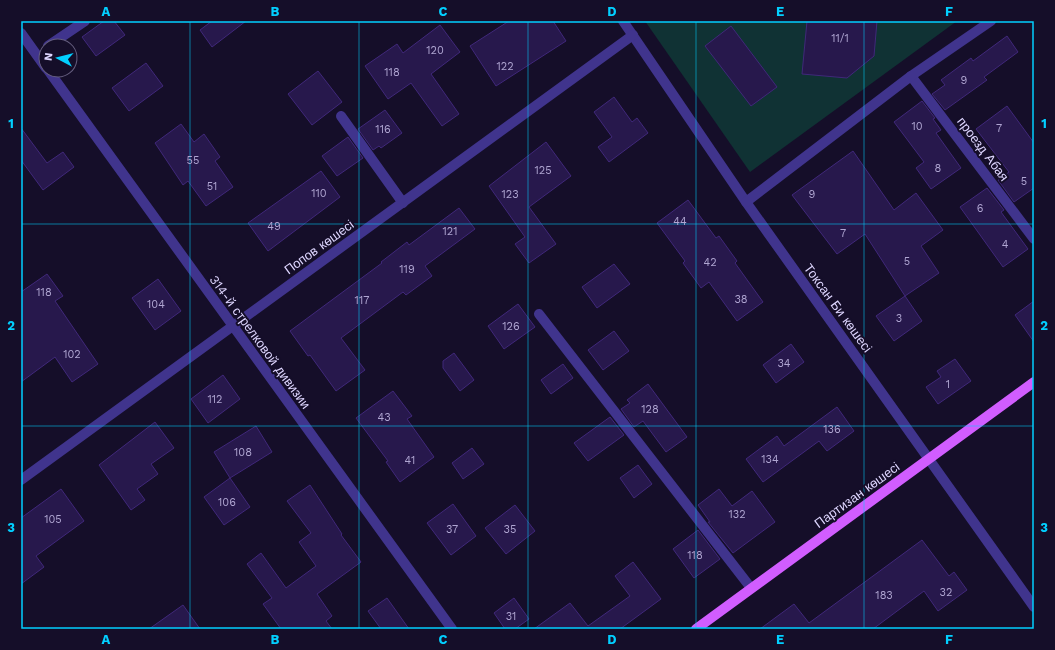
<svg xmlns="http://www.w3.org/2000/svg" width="1055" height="650" font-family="'Work Sans',sans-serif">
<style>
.green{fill:#103234}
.building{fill:#27184c;stroke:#40287a}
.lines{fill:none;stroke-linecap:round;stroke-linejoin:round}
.minor{stroke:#40348d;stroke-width:10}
.major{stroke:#d15dff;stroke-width:10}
.grid{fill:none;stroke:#02cfff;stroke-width:1;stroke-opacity:0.55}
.labels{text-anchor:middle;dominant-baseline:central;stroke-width:4;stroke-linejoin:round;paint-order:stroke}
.number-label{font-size:11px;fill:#b0a6d2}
.street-label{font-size:13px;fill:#ded6ff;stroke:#150e29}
.neatline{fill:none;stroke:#02cfff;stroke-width:1.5}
.grid-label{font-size:13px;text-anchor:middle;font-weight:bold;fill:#02cfff}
</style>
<rect width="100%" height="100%" fill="#150e29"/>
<polygon class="green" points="645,21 957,21 750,172"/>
<g class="building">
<polygon points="104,21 114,21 125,35 96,56 82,37"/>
<polygon points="212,21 246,21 212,47 200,30"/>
<polygon points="509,21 553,21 566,41 496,86 470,46"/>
<polygon points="807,21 877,21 874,56 847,78 802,74"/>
<polygon points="440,25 460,52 431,74 459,114 442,126 411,83 388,99 365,66 397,44 403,53"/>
<polygon points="731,26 777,87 751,106 705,46"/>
<polygon points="1007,36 1018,52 984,77 987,80 945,110 932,94 945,85 941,80 971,58 973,61"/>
<polygon points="146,63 163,86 129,111 112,88"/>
<polygon points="318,71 342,102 312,125 288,94"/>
<polygon points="614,97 632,122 637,118 648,133 609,162 598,147 612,137 594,112"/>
<polygon points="922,101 935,118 933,119 941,130 936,133 961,168 931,189 916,168 924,162 894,122"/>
<polygon points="1007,106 1034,143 1034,188 1014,202 998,180 1009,172 976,129"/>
<polygon points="385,110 402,133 381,148 379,146 373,150 358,129"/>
<polygon points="181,124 194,142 204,134 220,157 215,161 233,187 206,206 188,181 183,185 155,143"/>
<polygon points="21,128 47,163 63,152 74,167 43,190 21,160"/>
<polygon points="348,137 363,158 337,176 322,156"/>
<polygon points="546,142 571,176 529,207 556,244 529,263 515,244 525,237 489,186"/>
<polygon points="853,151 894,210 916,193 943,230 921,246 939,273 905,296 865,234 837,254 792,195"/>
<polygon points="321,171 340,197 268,251 248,223"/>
<polygon points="987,188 1004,210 1001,212 1028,249 1003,267 960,207"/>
<polygon points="688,200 716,238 719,236 737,261 735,263 763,302 737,321 709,282 701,288 683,263 685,261 657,223"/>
<polygon points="459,208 475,229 425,266 432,276 406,295 403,292 341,338 365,370 336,391 310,355 308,356 290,331 382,263 381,262 407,242 409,245"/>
<polygon points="614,264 630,284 597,308 582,287"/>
<polygon points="47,274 63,296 55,301 98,364 72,382 55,357 21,382 21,292"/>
<polygon points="158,279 181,311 155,330 132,298"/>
<polygon points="905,296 922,321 894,341 876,316"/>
<polygon points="1034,301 1034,342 1015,315"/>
<polygon points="518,304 535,327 504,349 488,326"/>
<polygon points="614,331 629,351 603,370 588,350"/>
<polygon points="791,344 804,362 776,383 763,365"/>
<polygon points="454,353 474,380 460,391 443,368 443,361"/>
<polygon points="955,359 971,381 938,404 926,387 941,377 937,371"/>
<polygon points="563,364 573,378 551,394 541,380"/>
<polygon points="223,375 240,399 208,423 191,399"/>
<polygon points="648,384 687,437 666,452 643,421 634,427 621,409 630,403 627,400"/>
<polygon points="393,391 412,416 407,419 434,457 400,482 386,462 388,461 356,418"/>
<polygon points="837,407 854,431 827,451 819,441 763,482 746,459 777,436 784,446"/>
<polygon points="610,417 624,435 588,461 574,443"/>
<polygon points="155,422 174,448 151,464 158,474 137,489 145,500 131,510 99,465"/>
<polygon points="256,426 272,452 230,478 214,452"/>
<polygon points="472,448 484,464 463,479 452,463"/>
<polygon points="638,465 652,484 634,498 620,478"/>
<polygon points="230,478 250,507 224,525 204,497"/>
<polygon points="310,485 342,534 341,535 361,562 317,594 332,616 326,621 332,629 281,629 263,604 272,598 247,564 261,553 286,588 316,566 299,542 311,533 287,501"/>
<polygon points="61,489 84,521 36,556 44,567 21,584 21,518"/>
<polygon points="719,489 732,506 752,491 775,522 733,553 708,522 710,522 698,505"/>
<polygon points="453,504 476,536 451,555 427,523"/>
<polygon points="515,505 535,531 506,554 485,528"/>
<polygon points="698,530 720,559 694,578 673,549"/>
<polygon points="922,540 949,576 954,572 967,590 938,611 924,591 873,629 760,629 794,604 809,623"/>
<polygon points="633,562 661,599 620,629 534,629 570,603 588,626 630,596 615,576"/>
<polygon points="387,598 409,629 381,629 368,611"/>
<polygon points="514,598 529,619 515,629 505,629 494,613"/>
<polygon points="183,605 200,629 149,629"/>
</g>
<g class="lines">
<g class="minor">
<polyline points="623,21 746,202 1034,607"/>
<polyline points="21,33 46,68"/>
<polyline points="48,46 85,21"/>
<polyline points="48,70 452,629"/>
<polyline points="911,76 1034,239"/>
<polyline points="341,116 403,203"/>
<polyline points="746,202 911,76 991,21"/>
<polyline points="539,314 751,588"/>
<polyline points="21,480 633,35"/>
</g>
<polyline class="major" points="696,629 1034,382"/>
</g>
<path class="grid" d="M 190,21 L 190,629M 359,21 L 359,629M 528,21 L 528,629M 696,21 L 696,629M 864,21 L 864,629M 21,224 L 1034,224M 21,426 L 1034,426"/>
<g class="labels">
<g class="number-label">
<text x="840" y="38">11/1</text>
<text x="435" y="50">120</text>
<text x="505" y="66">122</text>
<text x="392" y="72">118</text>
<text x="964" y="80">9</text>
<text x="917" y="126">10</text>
<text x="999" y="128">7</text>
<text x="383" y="129">116</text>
<text x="193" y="160">55</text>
<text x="938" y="168">8</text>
<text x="543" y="170">125</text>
<text x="1024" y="181">5</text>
<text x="212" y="186">51</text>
<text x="319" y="193">110</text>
<text x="510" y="194">123</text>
<text x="812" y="194">9</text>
<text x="980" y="208">6</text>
<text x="680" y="221">44</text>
<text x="274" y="226">49</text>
<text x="450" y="231">121</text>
<text x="843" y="233">7</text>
<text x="1005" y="244">4</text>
<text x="907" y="261">5</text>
<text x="710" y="262">42</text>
<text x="407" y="269">119</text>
<text x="44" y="292">118</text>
<text x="741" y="299">38</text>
<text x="362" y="300">117</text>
<text x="156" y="304">104</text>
<text x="899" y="318">3</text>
<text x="511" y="326">126</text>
<text x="72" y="354">102</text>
<text x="784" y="363">34</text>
<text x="948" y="384">1</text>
<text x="215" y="399">112</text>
<text x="650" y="409">128</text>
<text x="384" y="417">43</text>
<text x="832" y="429">136</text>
<text x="243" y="452">108</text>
<text x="770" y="459">134</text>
<text x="410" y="460">41</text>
<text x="227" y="502">106</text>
<text x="737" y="514">132</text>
<text x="53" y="519">105</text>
<text x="452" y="529">37</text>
<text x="510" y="529">35</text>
<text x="695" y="555">118</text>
<text x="946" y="592">32</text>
<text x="884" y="595">183</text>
<text x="511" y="616">31</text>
</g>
<g class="street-label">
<text transform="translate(983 149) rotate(53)">проезд Абая</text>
<text transform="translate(319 247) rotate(-36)">Попов көшесі</text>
<text transform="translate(838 308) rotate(54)">Токсан Би көшесі</text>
<text transform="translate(260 342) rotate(54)">314-й стрелковой дивизии</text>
<text transform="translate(857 495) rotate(-36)">Партизан көшесі</text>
</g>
</g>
<rect width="1055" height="650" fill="none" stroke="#150e29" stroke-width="44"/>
<g transform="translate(58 58) rotate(277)"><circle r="19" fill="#150e29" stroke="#655e7f"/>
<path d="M0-3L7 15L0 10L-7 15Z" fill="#02cfff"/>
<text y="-6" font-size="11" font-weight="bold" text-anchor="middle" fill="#ded6ff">N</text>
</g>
<rect x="22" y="22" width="1011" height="606" class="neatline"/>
<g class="grid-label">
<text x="106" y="16">A</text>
<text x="275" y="16">B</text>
<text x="443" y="16">C</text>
<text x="612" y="16">D</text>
<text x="780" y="16">E</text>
<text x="949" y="16">F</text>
<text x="11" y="128">1</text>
<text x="1044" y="128">1</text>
<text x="11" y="330">2</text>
<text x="1044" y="330">2</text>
<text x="11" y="532">3</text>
<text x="1044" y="532">3</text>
<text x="106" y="644">A</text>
<text x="275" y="644">B</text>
<text x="443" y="644">C</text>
<text x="612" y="644">D</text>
<text x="780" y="644">E</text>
<text x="949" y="644">F</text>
</g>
</svg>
